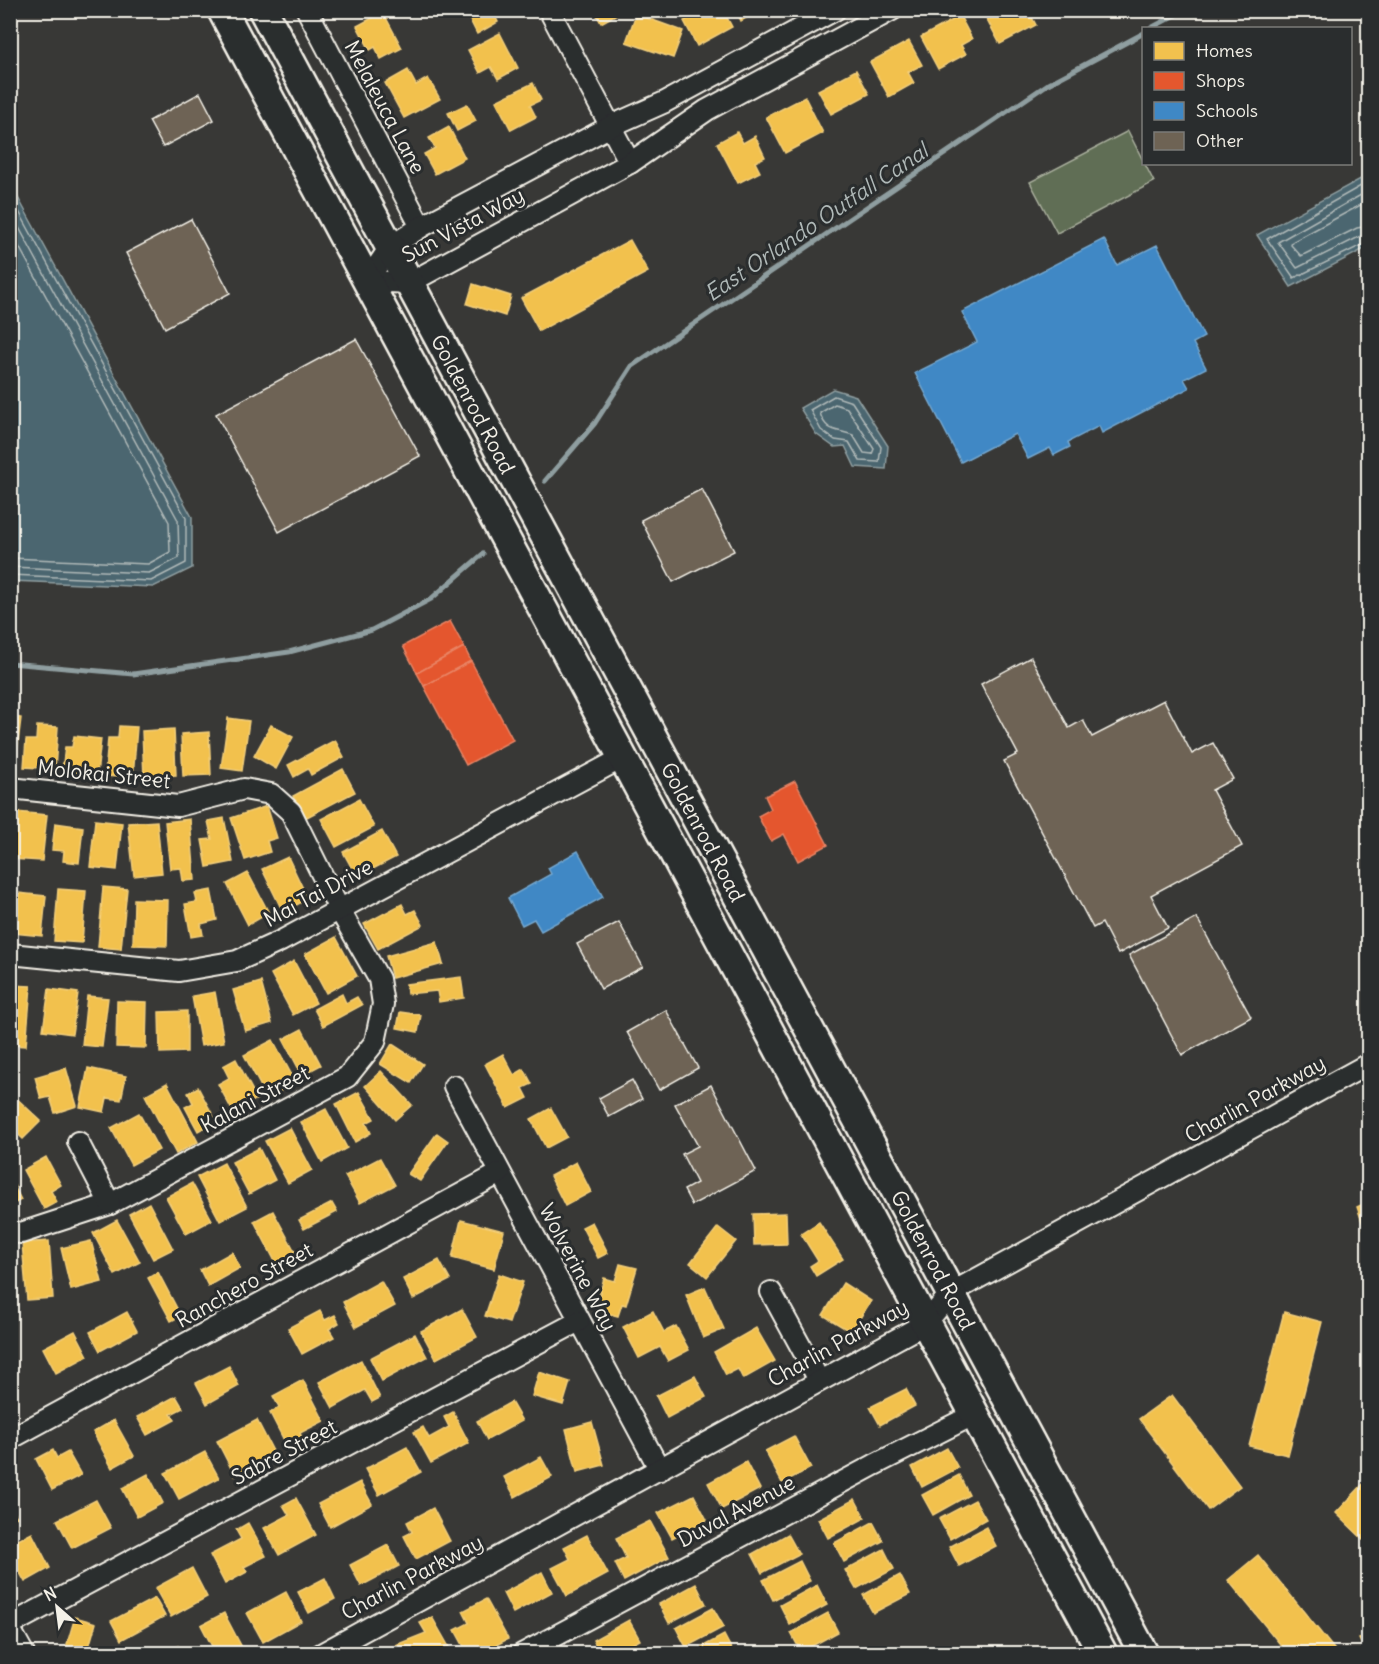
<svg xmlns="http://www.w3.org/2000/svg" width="1379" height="1664" font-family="Delius,sans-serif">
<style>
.green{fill:#616e55;stroke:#aab09e;stroke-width:1.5}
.water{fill:#4b6670;stroke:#8f9ea0;stroke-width:1.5}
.homes{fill:#f2c14e;stroke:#f3cf7c;stroke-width:1.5}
.shops{fill:#e4572e;stroke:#e98566;stroke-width:1.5}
.schools{fill:#3f88c5;stroke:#75a8d0;stroke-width:1.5}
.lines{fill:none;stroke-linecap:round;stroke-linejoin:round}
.shore{stroke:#b0b9b8;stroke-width:1.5}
.stream{stroke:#8f9ea0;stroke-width:5}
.building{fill:#6e6354;stroke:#f4f1e8;stroke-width:1.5}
.minor-casing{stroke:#f4f1e8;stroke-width:24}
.secondary-casing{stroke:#f4f1e8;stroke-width:33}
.minor{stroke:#2a2d2e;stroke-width:20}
.secondary{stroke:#2a2d2e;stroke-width:28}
.labels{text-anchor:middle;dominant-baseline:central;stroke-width:6;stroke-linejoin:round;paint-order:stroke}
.street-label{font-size:21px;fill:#f4f1e8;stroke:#2a2d2e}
.water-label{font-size:22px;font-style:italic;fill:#b0b9b8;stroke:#2a2d2e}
</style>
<rect width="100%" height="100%" fill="#383836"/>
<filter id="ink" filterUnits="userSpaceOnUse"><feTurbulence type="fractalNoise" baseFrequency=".0167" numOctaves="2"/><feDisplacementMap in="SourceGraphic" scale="12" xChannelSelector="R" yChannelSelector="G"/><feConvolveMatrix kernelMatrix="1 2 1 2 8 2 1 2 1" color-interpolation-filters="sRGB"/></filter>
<g filter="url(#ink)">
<polygon class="green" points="1128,131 1154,182 1057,233 1030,182"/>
<g class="water">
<polygon points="1368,175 1368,247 1291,287 1257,235"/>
<polygon points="10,183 192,517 192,568 153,587 11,581"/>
<polygon points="833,389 856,396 888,446 886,469 855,467 845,446 834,447 816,434 800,408"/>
</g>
<g class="homes">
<polygon points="465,10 492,10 498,22 477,34"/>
<polygon points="594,10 624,10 601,23"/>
<polygon points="703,10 723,10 732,27 697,46 684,21"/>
<polygon points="736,10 760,10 741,21"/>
<polygon points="982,10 1028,10 1036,25 1000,44"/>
<polygon points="383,12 402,48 381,59 375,47 370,50 357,26"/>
<polygon points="636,14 683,31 673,58 626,42"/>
<polygon points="960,16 972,39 961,45 966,54 938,69 921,37"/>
<polygon points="500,33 518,68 498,79 491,67 480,73 468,50"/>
<polygon points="909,41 922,65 908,72 914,83 889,97 870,62"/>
<polygon points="408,70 416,85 428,78 440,99 404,118 385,83"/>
<polygon points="856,70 869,94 831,114 818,90"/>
<polygon points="533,83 541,100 530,105 536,117 511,130 496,101"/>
<polygon points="805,97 823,133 785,153 766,117"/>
<polygon points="467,104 476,121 457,131 448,113"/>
<polygon points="449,127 465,158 435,174 424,154 435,148 429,138"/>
<polygon points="737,132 743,143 755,136 765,157 755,162 760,172 738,183 717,143"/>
<polygon points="630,240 648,272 539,331 521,298"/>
<polygon points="473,284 511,296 505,316 467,304"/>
<polygon points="10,716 21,718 16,759 10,759"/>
<polygon points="228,718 249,721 242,771 221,768"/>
<polygon points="271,725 293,737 276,769 254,756"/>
<polygon points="37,726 58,727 55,769 24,767 26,740 36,740"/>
<polygon points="119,726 137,727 133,778 105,776 108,738 118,738"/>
<polygon points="174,729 176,775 144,777 142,731"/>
<polygon points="209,732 211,775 183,776 181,734"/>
<polygon points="74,736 101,739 97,774 62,771 65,747 72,747"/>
<polygon points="335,740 344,757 311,775 308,769 294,777 288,765"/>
<polygon points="343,769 355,792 305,818 293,796"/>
<polygon points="359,799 374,827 336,847 321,819"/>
<polygon points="267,806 277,838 267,841 270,852 245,860 231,818"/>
<polygon points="16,812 47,815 42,861 11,859"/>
<polygon points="224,818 233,862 207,867 202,840 212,839 208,821"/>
<polygon points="190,819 195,880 183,881 181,868 170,869 165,822"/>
<polygon points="95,820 122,823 117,870 90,867"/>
<polygon points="157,821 162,873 134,876 128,823"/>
<polygon points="55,823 83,827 79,863 63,861 64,851 52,850"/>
<polygon points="382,831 396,857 369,871 366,866 354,872 343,852"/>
<polygon points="288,857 308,899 283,912 262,869"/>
<polygon points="248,873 269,913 248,925 227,884"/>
<polygon points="103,887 127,889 121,949 98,947"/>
<polygon points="58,889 86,891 82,943 54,941"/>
<polygon points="211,890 217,920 201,924 203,935 191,937 185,904 197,902 195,893"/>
<polygon points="18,893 46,896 42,936 13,933"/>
<polygon points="134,899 168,900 167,946 133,945"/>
<polygon points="402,904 407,914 415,910 423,925 378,949 364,924"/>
<polygon points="336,937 357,976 326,993 305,954"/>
<polygon points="437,942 443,964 392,978 386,956"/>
<polygon points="294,961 316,1003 293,1015 271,974"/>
<polygon points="461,977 464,998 439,1002 437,991 407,994 406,984"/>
<polygon points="261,982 272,1023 245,1031 233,990"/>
<polygon points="10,985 31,986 26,1046 10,1045"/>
<polygon points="49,989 78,993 72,1034 43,1030"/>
<polygon points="215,992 224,1042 201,1046 192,996"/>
<polygon points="342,994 346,1003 357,997 362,1005 323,1026 314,1009"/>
<polygon points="87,996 108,998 102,1047 82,1045"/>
<polygon points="117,1001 147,1002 146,1048 116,1047"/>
<polygon points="187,1011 187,1052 160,1053 159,1012"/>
<polygon points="400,1012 421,1015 418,1032 397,1028"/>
<polygon points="302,1029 321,1065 302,1075 283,1039"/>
<polygon points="273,1040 296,1083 267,1098 244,1055"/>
<polygon points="392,1044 423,1064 411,1083 380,1064"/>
<polygon points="503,1054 514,1075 524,1069 532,1084 523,1088 528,1098 508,1108 485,1064"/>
<polygon points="236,1059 257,1099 233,1112 218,1084 229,1078 223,1066"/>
<polygon points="66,1068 77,1106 55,1113 50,1097 41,1099 35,1077"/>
<polygon points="88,1068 126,1076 121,1100 107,1098 104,1112 80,1107"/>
<polygon points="381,1071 412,1105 395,1120 365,1086"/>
<polygon points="167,1083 198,1142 176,1154 145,1095"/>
<polygon points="198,1087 216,1121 198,1131 185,1107 193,1103 188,1093"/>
<polygon points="359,1092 374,1119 366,1123 371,1133 355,1142 336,1104"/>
<polygon points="12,1094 41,1121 23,1139 10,1127"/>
<polygon points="551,1108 567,1137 546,1148 531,1119"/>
<polygon points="326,1109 347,1148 322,1162 301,1122"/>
<polygon points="139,1113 159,1150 131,1165 111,1128"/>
<polygon points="290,1128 312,1170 288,1183 265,1141"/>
<polygon points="437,1133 448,1141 420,1181 408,1174"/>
<polygon points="259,1148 275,1180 249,1194 232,1162"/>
<polygon points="46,1157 61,1185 51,1191 57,1202 44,1209 23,1170"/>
<polygon points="380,1158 395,1185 360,1203 345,1176"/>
<polygon points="576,1162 591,1192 565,1206 550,1176"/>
<polygon points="224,1163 247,1207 220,1221 197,1177"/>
<polygon points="10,1178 21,1200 10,1206"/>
<polygon points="192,1183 212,1220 186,1234 166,1197"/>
<polygon points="1368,1202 1368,1239 1357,1207"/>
<polygon points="149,1203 173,1249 153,1259 129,1214"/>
<polygon points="332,1203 337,1212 304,1229 299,1220"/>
<polygon points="273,1211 298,1257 278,1267 254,1221"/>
<polygon points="786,1213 787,1244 754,1245 753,1214"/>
<polygon points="117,1220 140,1262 115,1275 93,1233"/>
<polygon points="461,1220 504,1231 494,1269 452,1258"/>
<polygon points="592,1222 608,1253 598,1258 582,1227"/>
<polygon points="819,1222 843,1259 816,1276 810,1266 818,1261 801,1234"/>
<polygon points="718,1227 736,1241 707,1277 690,1263"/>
<polygon points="49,1241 53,1298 27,1300 22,1243"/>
<polygon points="91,1241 102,1282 71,1290 61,1248"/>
<polygon points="232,1252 240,1268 208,1286 200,1270"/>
<polygon points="439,1260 450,1280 413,1299 403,1279"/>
<polygon points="620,1264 637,1268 626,1305 622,1304 618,1316 595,1310 604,1278 615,1281"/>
<polygon points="158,1272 181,1316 171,1321 148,1278"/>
<polygon points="499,1274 523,1282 509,1323 485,1316"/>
<polygon points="381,1281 395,1306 356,1327 343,1302"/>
<polygon points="843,1283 871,1301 851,1332 823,1315"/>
<polygon points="705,1287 724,1329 703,1338 686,1295"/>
<polygon points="462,1309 477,1337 436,1359 421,1331"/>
<polygon points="320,1311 325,1320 335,1315 339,1323 329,1329 334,1337 302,1354 288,1328"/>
<polygon points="653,1311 664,1332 676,1326 689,1350 668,1361 660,1347 639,1358 623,1327"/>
<polygon points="127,1312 137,1331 100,1351 90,1332"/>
<polygon points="1284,1312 1322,1322 1288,1455 1249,1446"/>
<polygon points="756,1328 775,1361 743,1379 738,1369 726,1375 714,1352"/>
<polygon points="75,1331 88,1356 56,1373 43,1348"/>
<polygon points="415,1334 427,1357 382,1381 370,1358"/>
<polygon points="361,1360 380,1398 372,1402 365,1390 333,1408 319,1382"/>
<polygon points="229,1366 239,1386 207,1404 196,1383"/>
<polygon points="539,1372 570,1382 563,1405 532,1396"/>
<polygon points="695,1376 706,1397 667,1418 656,1396"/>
<polygon points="303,1380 324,1421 300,1433 304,1442 289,1450 270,1413 279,1407 273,1396"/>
<polygon points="906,1389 915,1406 880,1425 870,1407"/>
<polygon points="1172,1395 1240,1486 1208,1510 1139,1419"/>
<polygon points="176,1396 183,1408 171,1414 175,1420 147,1435 137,1417"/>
<polygon points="511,1402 522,1421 487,1440 477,1421"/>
<polygon points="453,1412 469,1443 431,1463 414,1432 423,1427 429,1438 449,1427 444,1417"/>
<polygon points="114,1420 134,1456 112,1468 93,1432"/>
<polygon points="257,1420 275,1455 235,1476 217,1441"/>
<polygon points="592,1422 604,1465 577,1472 566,1429"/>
<polygon points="794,1436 811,1468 782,1483 765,1451"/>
<polygon points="407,1447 421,1472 379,1495 365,1469"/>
<polygon points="947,1448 958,1468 922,1487 912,1467"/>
<polygon points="53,1450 57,1458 68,1452 81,1475 52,1490 36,1459"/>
<polygon points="205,1452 219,1478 179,1499 165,1473"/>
<polygon points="541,1457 552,1477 515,1497 504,1477"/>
<polygon points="746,1462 760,1489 722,1509 708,1483"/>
<polygon points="148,1474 163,1503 137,1517 122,1488"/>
<polygon points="959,1475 969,1495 933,1515 922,1495"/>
<polygon points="360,1482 372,1504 330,1527 318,1504"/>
<polygon points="1364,1483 1368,1487 1368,1544 1336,1513"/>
<polygon points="694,1495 707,1520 672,1538 658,1513"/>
<polygon points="296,1498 316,1535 279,1555 264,1528 289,1515 283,1505"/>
<polygon points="855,1499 865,1518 828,1538 818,1519"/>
<polygon points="96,1500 111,1528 72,1548 57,1520"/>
<polygon points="975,1500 986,1519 950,1539 939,1519"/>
<polygon points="10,1506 17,1517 10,1521"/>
<polygon points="433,1508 450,1541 416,1559 404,1536 412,1532 407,1522"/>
<polygon points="650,1521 669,1557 624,1581 615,1563 626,1558 616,1538"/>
<polygon points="873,1522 883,1541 844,1562 834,1543"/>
<polygon points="248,1523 266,1556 244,1567 247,1572 225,1584 210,1555 241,1539 236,1530"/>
<polygon points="986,1527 996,1546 959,1566 949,1547"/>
<polygon points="32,1533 50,1568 25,1582 10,1555 10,1544"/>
<polygon points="788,1534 799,1554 762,1573 752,1554"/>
<polygon points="587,1535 608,1574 567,1596 552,1568 570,1559 564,1547"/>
<polygon points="388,1545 399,1566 361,1586 350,1565"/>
<polygon points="884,1549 894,1569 856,1589 845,1570"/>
<polygon points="1258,1555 1338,1654 1288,1654 1228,1580"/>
<polygon points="800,1561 810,1581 773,1600 763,1580"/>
<polygon points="192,1568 207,1597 171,1617 155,1588"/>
<polygon points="542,1572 552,1592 513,1613 503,1593"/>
<polygon points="900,1575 910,1594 873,1613 863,1595"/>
<polygon points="325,1578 335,1599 309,1613 298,1592"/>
<polygon points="696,1584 706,1604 669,1623 659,1604"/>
<polygon points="817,1585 827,1605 790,1625 780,1605"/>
<polygon points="286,1592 301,1621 263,1642 247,1613"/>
<polygon points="155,1598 165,1616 121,1640 111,1621"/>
<polygon points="486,1599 508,1639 479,1654 468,1654 455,1630 469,1623 463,1611"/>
<polygon points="713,1608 724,1627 686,1647 676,1628"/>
<polygon points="224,1613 245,1653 244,1654 216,1654 201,1625"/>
<polygon points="828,1613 838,1632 801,1652 791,1633"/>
<polygon points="75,1617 96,1623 87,1654 64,1654"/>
<polygon points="432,1617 449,1647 437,1654 401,1654 396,1645 426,1633 420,1623"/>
<polygon points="629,1620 640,1640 614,1654 601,1654 593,1640"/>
<polygon points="1368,1634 1368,1654 1367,1654 1359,1639"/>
<polygon points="724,1635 734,1654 689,1654"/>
<polygon points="178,1646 183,1654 163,1654"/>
<polygon points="640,1647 643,1654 629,1654"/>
</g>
<g class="shops">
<polygon points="450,621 464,647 417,673 403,646"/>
<polygon points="464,647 471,661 424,686 417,673"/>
<polygon points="471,661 513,740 466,765 424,686"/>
<polygon points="795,781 828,845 798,861 784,834 771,841 758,816 771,809 765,796"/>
</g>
<g class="schools">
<polygon points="1104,239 1117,265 1157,245 1204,337 1193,343 1206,368 1184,379 1189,388 1102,433 1099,426 1068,442 1070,447 1054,455 1050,448 1028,459 1015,434 961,462 915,373 977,342 962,312"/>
<polygon points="578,851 603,897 541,931 534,919 522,925 508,898 551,874 548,868"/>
</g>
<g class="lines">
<g class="shore">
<polyline points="1368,182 1267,239 1294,278 1368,242"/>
<polyline points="1368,191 1278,242 1297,268 1361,236 1368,235"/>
<polyline points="10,195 186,518 186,563 151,581 10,575"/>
<polyline points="1368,201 1292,242 1291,245 1301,256 1357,228 1368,226"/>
<polyline points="10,211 178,520 179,558 149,573 10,567"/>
<polyline points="10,230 169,522 170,552 148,564 10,558"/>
<polygon points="834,396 852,402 881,447 879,462 860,461 849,442 835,440 821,430 810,410"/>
<path d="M 835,404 L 847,408 L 874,449 L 872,454 L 864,453 L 853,435 C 837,429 826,433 820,413 Z"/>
</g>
<g class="stream">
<polyline points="1151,28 1185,10"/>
<polyline points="545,481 595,423 632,366 1048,84 1144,33"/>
<polyline points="10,663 133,674 289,652 372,630 431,599 483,554"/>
</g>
</g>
<g class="building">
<polygon points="200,93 214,120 163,147 149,121"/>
<polygon points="191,219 230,293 165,328 126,253"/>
<polygon points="356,339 420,456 279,532 216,414"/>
<polygon points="702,489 734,551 673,582 641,520"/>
<polygon points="1031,657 1069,728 1083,720 1092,737 1164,700 1192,754 1213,743 1233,779 1212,790 1242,846 1151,895 1168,928 1118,954 1102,923 1093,928 1004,761 1018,754 981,684"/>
<polygon points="1197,918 1251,1017 1182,1055 1129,955"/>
<polygon points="619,922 643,967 601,989 577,944"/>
<polygon points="666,1010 698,1068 659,1090 627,1032"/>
<polygon points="632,1080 642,1099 609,1117 599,1098"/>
<polygon points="711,1085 756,1171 692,1205 684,1190 697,1183 682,1154 698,1146 675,1104"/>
</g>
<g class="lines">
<defs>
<g id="minor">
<polyline points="307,10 421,227"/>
<polyline points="549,10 630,163"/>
<polyline points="367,281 409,283 630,163 707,110 892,10"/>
<polyline points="367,281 390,247 421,227 611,126 665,102 835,10"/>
<polyline points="10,788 178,806 244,789 271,794 291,812 339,909 379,979 383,1004 375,1042 347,1077 110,1204 21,1233 10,1232"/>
<polyline points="10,954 179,971 237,961 281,941 622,758"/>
<polyline points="454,1086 660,1470"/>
<polyline points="78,1142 110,1204"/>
<polyline points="771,1292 819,1380"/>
<polyline points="10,1439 500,1173"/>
<polyline points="10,1625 579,1321"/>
<polyline points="10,1629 24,1654"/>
<polyline points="321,1654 926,1323 951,1293 1368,1064"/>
<polyline points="522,1654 874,1465 975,1414"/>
</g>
<g id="secondary">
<polyline points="222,10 1103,1654"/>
<polyline points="263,10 1144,1654"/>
</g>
</defs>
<use href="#minor" class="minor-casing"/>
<use href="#secondary" class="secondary-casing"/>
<use href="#minor" class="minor"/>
<use href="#secondary" class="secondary"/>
</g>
</g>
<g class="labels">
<g class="street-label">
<text transform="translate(385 107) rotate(62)">Melaleuca Lane</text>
<text transform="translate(463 225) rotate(-28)">Sun Vista Way</text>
<text transform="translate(473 404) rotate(62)">Goldenrod Road</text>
<text transform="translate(104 774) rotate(6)">Molokai Street</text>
<text transform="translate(703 832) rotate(62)">Goldenrod Road</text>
<text transform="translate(318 893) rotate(-28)">Mai Tai Drive</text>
<text transform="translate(255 1099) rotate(-28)">Kalani Street</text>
<text transform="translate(1255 1099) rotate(-29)">Charlin Parkway</text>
<text transform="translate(933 1260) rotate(62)">Goldenrod Road</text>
<text transform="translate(578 1267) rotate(62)">Wolverine Way</text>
<text transform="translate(244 1285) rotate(-29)">Ranchero Street</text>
<text transform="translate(838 1343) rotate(-29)">Charlin Parkway</text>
<text transform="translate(284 1452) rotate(-28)">Sabre Street</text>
<text transform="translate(736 1511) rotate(-28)">Duval Avenue</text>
<text transform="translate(412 1577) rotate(-28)">Charlin Parkway</text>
</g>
<g class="water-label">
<text transform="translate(816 222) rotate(-34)">East Orlando Outfall Canal</text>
</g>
</g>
<rect width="1379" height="1664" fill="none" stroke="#2a2d2e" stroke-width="36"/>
<rect x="18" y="18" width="1343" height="1628" fill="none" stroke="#f4f1e8" stroke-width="2" filter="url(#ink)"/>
<rect x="1142" y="27" width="210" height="138" fill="#2a2d2e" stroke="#7b7b78" stroke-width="1.5"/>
<rect x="1154" y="42" width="30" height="18" fill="#f2c14e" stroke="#7b7b78" stroke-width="1.5"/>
<text x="1196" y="57" font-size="18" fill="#f4f1e8">Homes</text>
<rect x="1154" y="72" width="30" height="18" fill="#e4572e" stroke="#7b7b78" stroke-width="1.5"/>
<text x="1196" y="87" font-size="18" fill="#f4f1e8">Shops</text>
<rect x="1154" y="102" width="30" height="18" fill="#3f88c5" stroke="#7b7b78" stroke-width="1.5"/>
<text x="1196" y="117" font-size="18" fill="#f4f1e8">Schools</text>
<rect x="1154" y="132" width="30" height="18" fill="#6e6354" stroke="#7b7b78" stroke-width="1.5"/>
<text x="1196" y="147" font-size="18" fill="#f4f1e8">Other</text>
<g transform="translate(57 1607) rotate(332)" stroke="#2a2d2e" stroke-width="4.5" paint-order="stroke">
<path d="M0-4.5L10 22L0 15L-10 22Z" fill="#f4f1e8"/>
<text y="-9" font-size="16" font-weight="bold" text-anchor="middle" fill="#f4f1e8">N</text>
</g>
</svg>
